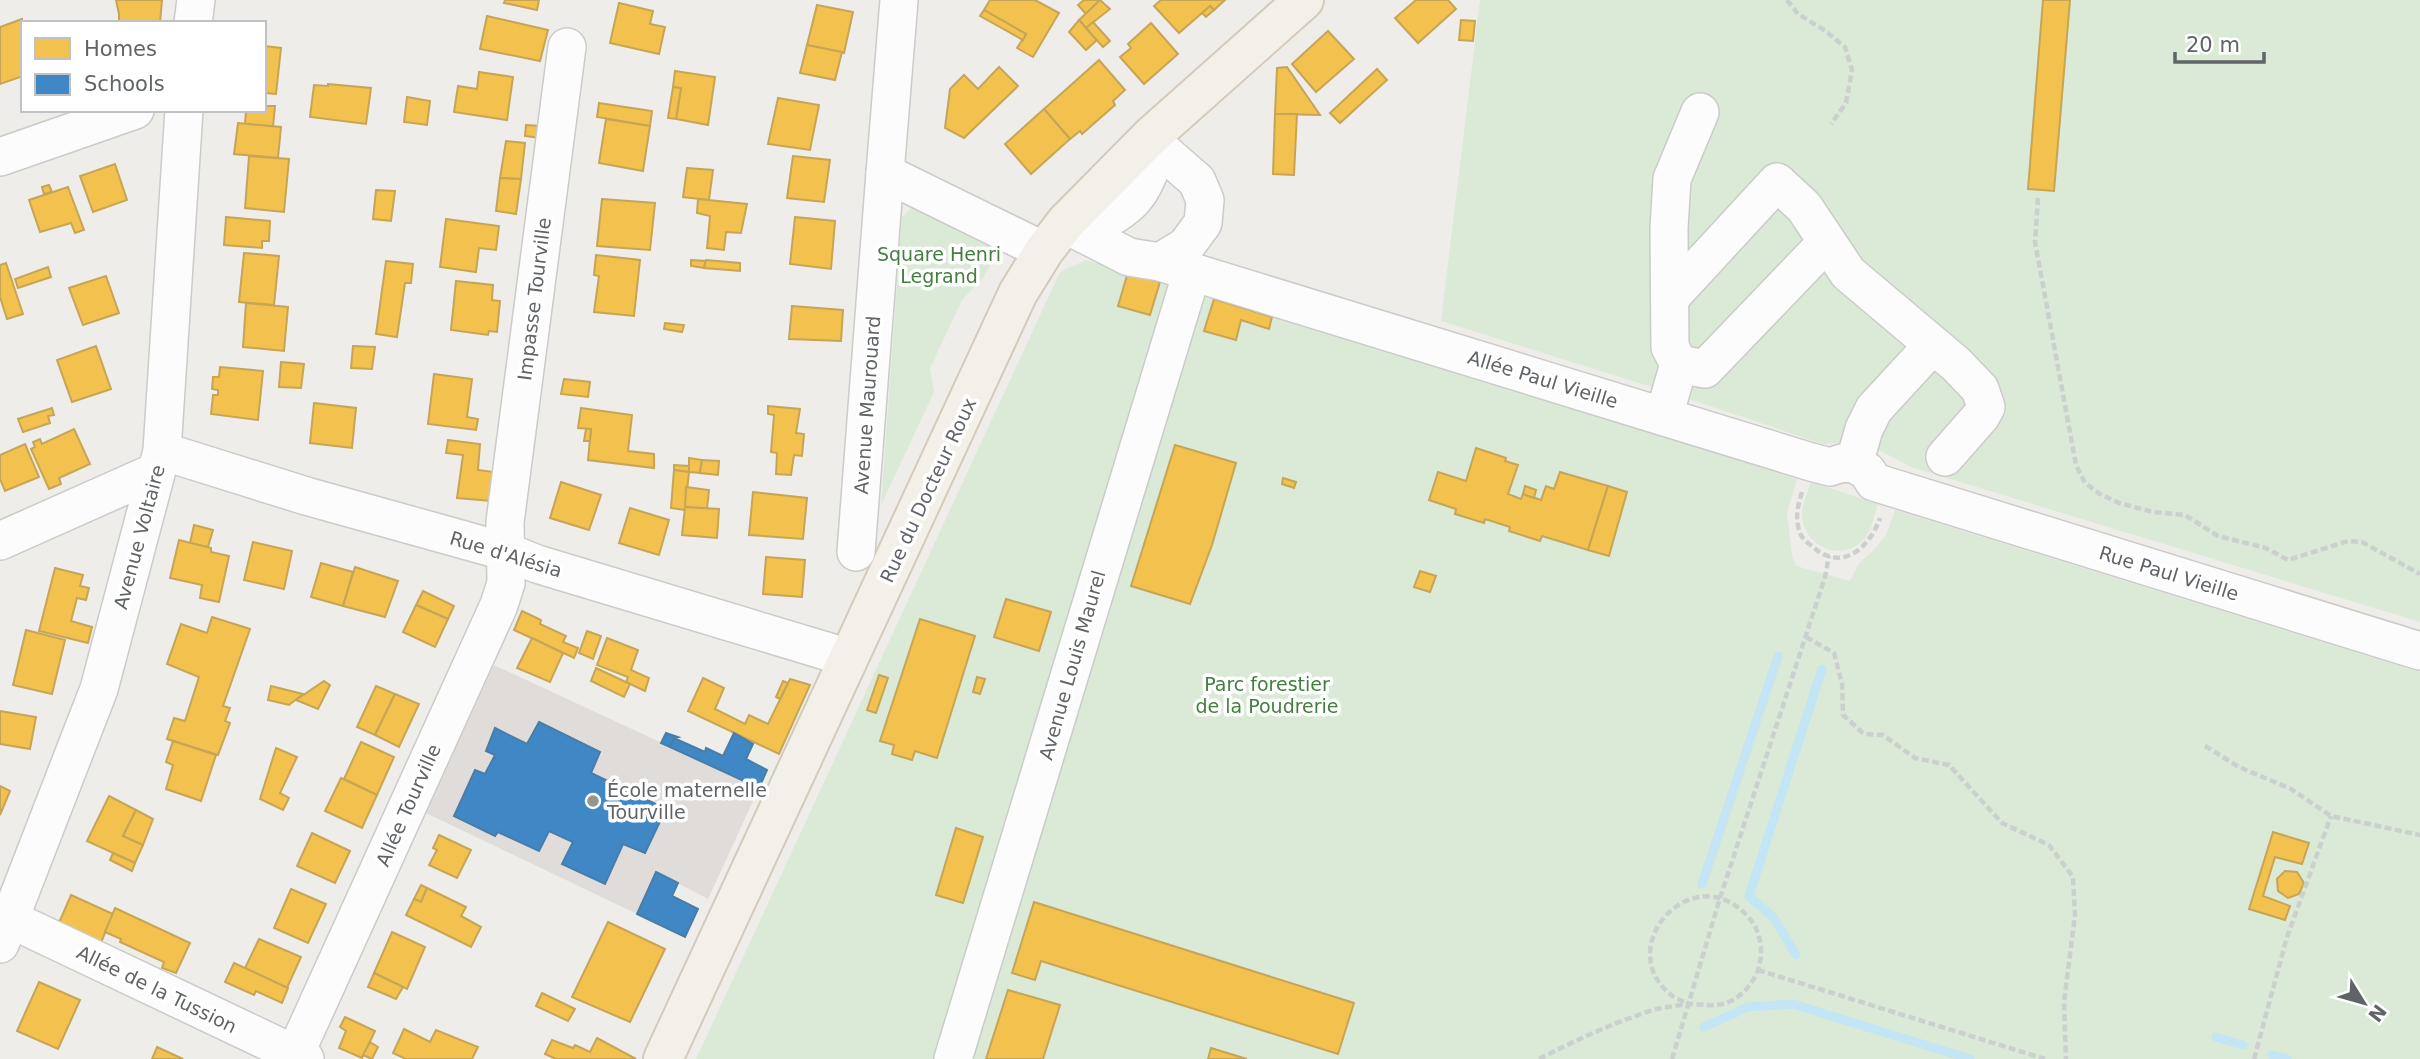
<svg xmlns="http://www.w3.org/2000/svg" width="2420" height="1059" font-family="'DejaVu Sans',sans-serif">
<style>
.education{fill:#dfdcd9}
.green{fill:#dbe9d7}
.homes{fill:#f2c14e;stroke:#c6a556;stroke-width:2}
.schools{fill:#3f88c5;stroke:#497da9;stroke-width:2}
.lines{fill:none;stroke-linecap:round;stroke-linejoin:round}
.stream{stroke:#c4e5f3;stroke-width:9}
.minor-casing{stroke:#cbcbca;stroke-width:40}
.major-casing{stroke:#d4cabb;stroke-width:42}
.path{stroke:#cbcfcd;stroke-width:4.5;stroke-dasharray:7 3.5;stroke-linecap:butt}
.minor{stroke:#fdfcfc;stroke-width:37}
.major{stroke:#f3f0ea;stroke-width:38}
.poi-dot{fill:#929495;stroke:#fff;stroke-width:2.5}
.labels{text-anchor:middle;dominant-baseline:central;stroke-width:7;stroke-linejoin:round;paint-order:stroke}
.park-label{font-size:19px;fill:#427f3e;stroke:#fff}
.street-label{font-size:19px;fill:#606467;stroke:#fff}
.poi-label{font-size:19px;fill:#606467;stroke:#fff;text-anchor:start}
</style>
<rect width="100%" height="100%" fill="#efedea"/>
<polygon class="education" points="494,665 759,788 708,899 657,872 637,914 426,813"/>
<g class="green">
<polygon points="1480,0 2420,0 2420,622 1911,467 1862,441 1823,444 1671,393 1441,321"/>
<polygon points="915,205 1000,246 983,278 962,300 930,368 934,392 881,505 902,217"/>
<polygon points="1086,260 1456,372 1797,479 1787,513 1792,555 1796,566 1850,581 1859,563 1872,552 1886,535 1895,510 2420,672 2420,1059 696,1059 1060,272"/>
<path d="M 1811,482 L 1878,504 C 1874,515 1872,530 1864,539 C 1842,564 1802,546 1802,514 C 1802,504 1808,492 1811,482 Z"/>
</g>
<g class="homes">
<polygon points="116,0 162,0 160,23 119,23 119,14"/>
<polygon points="505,0 539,0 537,10 504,3"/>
<polygon points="990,0 1035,0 1059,13 1033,57 1017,48 1026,34 984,10"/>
<polygon points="1084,0 1100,0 1086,14 1078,5"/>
<polygon points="1100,0 1110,9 1086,28 1079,20"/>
<polygon points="1161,0 1225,0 1214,10 1210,6 1179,33 1154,6"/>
<polygon points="1416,0 1448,0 1456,9 1418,43 1395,18"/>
<polygon points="2043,0 2070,0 2054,191 2028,189"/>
<polygon points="619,3 653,11 650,24 665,27 659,54 610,43"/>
<polygon points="817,5 853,12 844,53 807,45"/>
<polygon points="1210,6 1214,10 1206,17 1202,13"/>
<polygon points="984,10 1026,34 1023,40 980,16"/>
<polygon points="487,16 548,30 540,61 480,49"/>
<polygon points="22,19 23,76 0,84 0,27"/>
<polygon points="1079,20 1097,40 1086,50 1069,32"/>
<polygon points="1461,20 1475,21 1473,41 1459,40"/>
<polygon points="1093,22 1110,41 1103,47 1086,28"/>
<polygon points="1151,23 1178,54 1144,84 1120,57 1131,48 1128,44"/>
<polygon points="1328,31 1354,59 1316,92 1292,64"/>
<polygon points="807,45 842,52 835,80 800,73"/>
<polygon points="264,46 281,48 276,94 265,93 264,106 275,106 273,127 245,124 246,110 264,110"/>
<polygon points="1099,60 1125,90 1113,101 1115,105 1082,134 1080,131 1070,139 1044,109"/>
<polygon points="999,67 1018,86 964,138 945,128 950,89 964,75 978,89"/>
<polygon points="1287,67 1320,115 1275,114 1277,68"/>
<polygon points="1377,69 1387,80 1340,123 1330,113"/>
<polygon points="675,71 715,77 708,125 676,119 681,88 673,87"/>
<polygon points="479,72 513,77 507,120 454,112 458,86 477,89"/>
<polygon points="328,84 371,88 366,124 310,117 314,85 328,86"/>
<polygon points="673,87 681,88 676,119 668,118"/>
<polygon points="407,97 430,101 427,125 404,122"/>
<polygon points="778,98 819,105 810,150 768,144"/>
<polygon points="599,103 652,111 650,126 597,117"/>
<polygon points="1044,109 1070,139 1031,174 1005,144"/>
<polygon points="1275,114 1297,114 1294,175 1273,174"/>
<polygon points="606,119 650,126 643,171 599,163"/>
<polygon points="238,123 281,127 278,158 234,154"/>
<polygon points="526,125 541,126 540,138 525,136"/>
<polygon points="506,141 525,143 521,179 500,178"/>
<polygon points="249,156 289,159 284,212 245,208"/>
<polygon points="793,156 830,160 824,202 787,198"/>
<polygon points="115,164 127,200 93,212 80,176"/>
<polygon points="687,168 713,170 709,200 683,197"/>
<polygon points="500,178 521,179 516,214 496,211"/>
<polygon points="49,185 52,192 44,194 42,187"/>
<polygon points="68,187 84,230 75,233 71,223 40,232 29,200"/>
<polygon points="376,190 395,191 391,221 373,219"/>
<polygon points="602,199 655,203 650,250 597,246"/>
<polygon points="698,199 747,204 741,233 726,232 724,250 707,248 710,216 697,213"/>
<polygon points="226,217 270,221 269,241 262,241 262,248 224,245"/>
<polygon points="795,217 835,221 831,269 790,264"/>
<polygon points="446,219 499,226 496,250 479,248 476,272 440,267"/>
<polygon points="244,253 279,256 274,305 239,302"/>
<polygon points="596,255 640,260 634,316 594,312 599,276 594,275"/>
<polygon points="691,260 706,261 704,268 691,266"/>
<polygon points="706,260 740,263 740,271 704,268"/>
<polygon points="386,261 413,264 411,283 405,283 397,337 376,334"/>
<polygon points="6,263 23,314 7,319 0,297 0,265"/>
<polygon points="48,267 51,277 18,288 15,279"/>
<polygon points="1128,272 1160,282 1150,315 1118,306"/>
<polygon points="106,276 119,313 83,325 69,288"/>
<polygon points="456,281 493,285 492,300 500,301 497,332 489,331 488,335 451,330"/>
<polygon points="1214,299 1272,317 1269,329 1241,320 1236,340 1204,331"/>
<polygon points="246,303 288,307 284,351 243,347"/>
<polygon points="792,306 843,310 841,341 789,339"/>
<polygon points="665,323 684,325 682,332 664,329"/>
<polygon points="96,346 111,389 72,402 57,360"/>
<polygon points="353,346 375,347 372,369 351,368"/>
<polygon points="281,362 304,364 301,388 279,387"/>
<polygon points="220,367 263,371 258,420 211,414 213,395 218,395 218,390 212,389 213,377 219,377"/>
<polygon points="434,374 472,379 467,417 478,419 476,430 428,424"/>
<polygon points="564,379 590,382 588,397 561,394"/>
<polygon points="314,403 356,408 352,448 310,443"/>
<polygon points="768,406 800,409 796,433 804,434 802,456 794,455 791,475 776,474 777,453 771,452 774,415 768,414"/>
<polygon points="52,408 54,415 48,416 50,423 23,432 18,419"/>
<polygon points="581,408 632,415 628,451 654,454 654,468 588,460 591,429 578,428"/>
<polygon points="74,429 90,464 59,478 61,484 49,489 31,449 35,447 33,442 40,439 42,444"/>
<polygon points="586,429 591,429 590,441 584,441"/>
<polygon points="448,440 480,444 478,470 494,472 491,501 457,498 463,455 446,453"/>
<polygon points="25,444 39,477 5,491 0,479 0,455"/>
<polygon points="1175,445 1236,463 1212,545 1190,604 1131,586"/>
<polygon points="1476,448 1506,458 1505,461 1518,465 1508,494 1521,499 1523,494 1541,500 1546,486 1554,489 1560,472 1608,486 1588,550 1542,536 1540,541 1509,531 1510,527 1485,519 1484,523 1455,514 1456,509 1429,500 1438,472 1466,481"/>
<polygon points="689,458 702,460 700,473 689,472"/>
<polygon points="702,460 719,461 718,475 700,473"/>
<polygon points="674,465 689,466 689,472 674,470"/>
<polygon points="674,470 689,472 685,510 671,508"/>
<polygon points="1283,478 1296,482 1294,488 1282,484"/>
<polygon points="561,482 601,495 589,530 550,518"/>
<polygon points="1525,486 1536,490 1534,498 1523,494"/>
<polygon points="1608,486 1627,492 1609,556 1588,550"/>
<polygon points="686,487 709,490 707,509 685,507"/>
<polygon points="753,492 807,498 803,539 749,535"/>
<polygon points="685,507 719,509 717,538 682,535"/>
<polygon points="630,508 669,520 659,555 619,543"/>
<polygon points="194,525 213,530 208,547 190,543"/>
<polygon points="179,540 211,548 211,552 229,556 219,602 200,598 202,585 170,578"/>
<polygon points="253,542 292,551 284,589 244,580"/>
<polygon points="766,557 805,560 802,597 763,594"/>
<polygon points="321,563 353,572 343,606 311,597"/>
<polygon points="355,567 398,581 385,617 343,606"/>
<polygon points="55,568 83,575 80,586 89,588 86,600 77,598 71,621 92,627 88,643 39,631"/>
<polygon points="1420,571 1436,576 1430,592 1414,587"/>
<polygon points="423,591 454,606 448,619 416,605"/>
<polygon points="1006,599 1051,612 1039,651 994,637"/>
<polygon points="416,605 448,619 435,647 403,632"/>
<polygon points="522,611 541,620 540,624 566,636 563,642 578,648 574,658 514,630"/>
<polygon points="212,617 250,629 223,706 230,708 225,721 230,723 218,755 167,739 174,718 185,721 199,677 167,664 181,624 207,633"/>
<polygon points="920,619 975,636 937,758 915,751 912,760 892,754 894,745 880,741"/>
<polygon points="26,630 65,640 52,694 13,685"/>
<polygon points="587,631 601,636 593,659 579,653"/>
<polygon points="532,638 563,653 550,682 517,668"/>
<polygon points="607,638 638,650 631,670 649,678 645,691 626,682 628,677 597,665"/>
<polygon points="596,668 630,684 624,697 591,681"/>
<polygon points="879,675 888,678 876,713 867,710"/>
<polygon points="977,677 985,679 980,694 973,692"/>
<polygon points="703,678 724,688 715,709 745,724 749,715 768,724 790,679 810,685 779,754 688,711"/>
<polygon points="324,681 330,685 318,709 296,700"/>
<polygon points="783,681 788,683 780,699 776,697"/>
<polygon points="271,686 303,694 289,705 268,700"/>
<polygon points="376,686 395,694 375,735 357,727"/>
<polygon points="395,694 419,704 399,747 375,735"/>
<polygon points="0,711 36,717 30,749 0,744"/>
<polygon points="173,741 216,755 201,801 166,789 173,765 166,762"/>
<polygon points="361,742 394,757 377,795 344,779"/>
<polygon points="276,748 297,757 280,793 289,798 283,810 260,799"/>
<polygon points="341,778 377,795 362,828 325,811"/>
<polygon points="0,786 10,791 0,815"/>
<polygon points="109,796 136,810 123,836 143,845 135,863 87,841"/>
<polygon points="136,810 153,819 143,845 123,836"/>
<polygon points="956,828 983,837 963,903 936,895"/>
<polygon points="2273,832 2309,843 2302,864 2275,857 2263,896 2290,906 2285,920 2249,909"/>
<polygon points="312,833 350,851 335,883 297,866"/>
<polygon points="439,835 471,850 457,878 429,865 437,850 433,848"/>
<polygon points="113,853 135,863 132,871 110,860"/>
<polygon points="2285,871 2297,872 2304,883 2299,894 2288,898 2278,891 2277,879"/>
<polygon points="421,885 427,888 421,902 414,899"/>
<polygon points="427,888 466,907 461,916 481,927 471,947 406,915 414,899 421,902"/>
<polygon points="291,889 326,904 308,943 274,928"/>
<polygon points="71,895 113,914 100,945 58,925"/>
<polygon points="1034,902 1354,1003 1338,1054 1041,961 1035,980 1012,973"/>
<polygon points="115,908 190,943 176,973 162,968 164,962 120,942 121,939 105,932"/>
<polygon points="608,922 665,949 630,1022 572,997"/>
<polygon points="392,932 425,947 407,989 374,973"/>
<polygon points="259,939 301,957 287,988 245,968"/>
<polygon points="234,963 288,988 282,1003 256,991 254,995 225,982"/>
<polygon points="374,973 403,987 396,999 368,987"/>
<polygon points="39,982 80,1000 58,1049 17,1031"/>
<polygon points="1008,990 1060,1005 1043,1059 986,1059"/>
<polygon points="542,993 575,1009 568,1021 536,1006"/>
<polygon points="345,1017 375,1031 362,1058 339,1048 346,1031 340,1027"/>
<polygon points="404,1029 430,1042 436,1030 478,1047 472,1059 406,1059 393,1053"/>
<polygon points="597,1038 636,1059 556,1059 545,1054 552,1040 573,1048 575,1045 590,1052"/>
<polygon points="370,1042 378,1047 372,1059 363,1055"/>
<polygon points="157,1047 183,1059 152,1059"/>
<polygon points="1211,1048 1247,1059 1208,1059"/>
</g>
<g class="schools">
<polygon points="539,722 600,752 591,773 666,809 645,853 623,844 605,884 562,864 573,842 549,831 539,851 498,832 495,836 454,816 475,770 485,774 495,755 486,751 495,728 527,744"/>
<polygon points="666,733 678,737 674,738 670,747 661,743"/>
<polygon points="734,733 753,744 746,759 767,770 759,788 670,747 674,738 705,752 706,748 723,756"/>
<polygon points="656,872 678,883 672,896 698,909 685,937 637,914"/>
</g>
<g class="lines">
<g class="stream">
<polyline points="1702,884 1778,656"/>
<polyline points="1796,955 1774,918 1749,896 1822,669"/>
<polyline points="1704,1027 1748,1007 1793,1004 1970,1059"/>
<polyline points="2216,1037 2243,1045"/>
<polyline points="2272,1055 2287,1059"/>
</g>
<defs>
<g id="minor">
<polyline points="899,0 885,173 1044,251"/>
<polyline points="193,23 196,0"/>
<polyline points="0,157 135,110"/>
<path d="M 1067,223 L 1082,233 C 1133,205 1140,203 1158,147 L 1150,137"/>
<polyline points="1082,233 1129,257 1160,262 1186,246 1203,223 1205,200 1197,181 1158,147"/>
<polyline points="1160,262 1811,462 1830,467 1842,463 1854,464 1867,471 1874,482 2420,651"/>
<polyline points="1670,298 1777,182 1804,207 1848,273 1956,364 1980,389 1986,407 1981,416 1945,457"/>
<polyline points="1679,364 1705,369 1826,243"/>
<polyline points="1664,416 1679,364 1670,347 1669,228 1672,179 1700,112"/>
<polyline points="162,451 306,496 507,552 537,564 849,658"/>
<polyline points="1854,464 1864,429 1874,409 1932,346"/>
<polyline points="0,541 155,472"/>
<polyline points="856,552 885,173"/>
<polyline points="10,919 305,1059"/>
<polyline points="0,944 99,689 162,451 184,110"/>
<polyline points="295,1054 499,605 506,583 505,522 567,47"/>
<polyline points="953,1059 1192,272"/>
</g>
<polyline id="major" points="663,1059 1018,293 1044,251 1066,222 1150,137 1304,0"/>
</defs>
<use href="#minor" class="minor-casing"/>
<use href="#major" class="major-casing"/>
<g class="path">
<polyline points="1787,0 1798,14 1824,30 1845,47 1852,70 1846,103 1831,124"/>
<polyline points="2038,198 2035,242 2076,465 2085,483 2100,494 2119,503 2153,512 2185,515 2218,536 2266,548 2288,560 2348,541 2362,542 2420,574"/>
<path d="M 1802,492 C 1798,505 1795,516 1799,530 C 1800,537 1807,542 1813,547 C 1842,573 1870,547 1880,518"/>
<polyline points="1806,637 1834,653 1842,684 1843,715 1864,734 1883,735 1915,758 1949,765 2002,823 2049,845 2073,877 2075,915 2064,1002 2066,1059"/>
<polyline points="2205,746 2239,767 2291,789 2331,816 2420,835"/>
<polyline points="1758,970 2045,1059"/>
<path d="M 1539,1059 C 1568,1044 1596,1031 1627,1019 C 1637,1016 1647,1011 1657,1009 C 1667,1007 1679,1005 1689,1004 C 1704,1004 1716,1008 1731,1001 C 1743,995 1754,982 1758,970 C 1764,953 1761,932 1750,919 C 1696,854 1611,945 1670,994 C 1675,999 1683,1001 1689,1004"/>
<polyline points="1672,1059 1720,898 1825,577 1829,556"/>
<polyline points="2254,1059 2287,937 2331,816"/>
</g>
<use href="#minor" class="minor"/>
<use href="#major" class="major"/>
</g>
<circle class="poi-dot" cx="593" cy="801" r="7"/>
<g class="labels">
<g class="park-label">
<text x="939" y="254">Square Henri<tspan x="939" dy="22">Legrand</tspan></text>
<text x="1267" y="684">Parc forestier<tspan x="1267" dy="22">de la Poudrerie</tspan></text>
</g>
<g class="street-label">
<text transform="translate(534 299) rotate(-83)">Impasse Tourville</text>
<text transform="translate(1543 379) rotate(17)">Allée Paul Vieille</text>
<text transform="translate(867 405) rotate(-86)">Avenue Maurouard</text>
<text transform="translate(928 490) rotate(-65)">Rue du Docteur Roux</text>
<text transform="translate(139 537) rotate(-75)">Avenue Voltaire</text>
<text transform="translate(506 554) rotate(17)">Rue d'Alésia</text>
<text transform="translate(2169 573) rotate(17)">Rue Paul Vieille</text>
<text transform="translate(1072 665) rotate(-74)">Avenue Louis Maurel</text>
<text transform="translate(408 805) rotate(-66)">Allée Tourville</text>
<text transform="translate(157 989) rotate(26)">Allée de la Tussion</text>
</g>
<g class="poi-label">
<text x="607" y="790">École maternelle<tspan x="607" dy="22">Tourville</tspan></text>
</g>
</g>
<rect x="21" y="21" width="245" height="91" fill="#ffffff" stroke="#bfc1c2" stroke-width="2"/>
<rect x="35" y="38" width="35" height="21" fill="#f2c14e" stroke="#bfc1c2" stroke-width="2"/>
<text x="84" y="56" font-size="21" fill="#606467">Homes</text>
<rect x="35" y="74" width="35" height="21" fill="#3f88c5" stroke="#bfc1c2" stroke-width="2"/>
<text x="84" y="91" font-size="21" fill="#606467">Schools</text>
<g transform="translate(2364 1003) rotate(127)" stroke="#ffffff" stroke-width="5" paint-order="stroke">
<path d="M0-5L12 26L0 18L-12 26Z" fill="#606467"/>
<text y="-10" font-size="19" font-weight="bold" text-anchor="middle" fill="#606467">N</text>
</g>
<path d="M2175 52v10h89v-10" fill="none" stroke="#606467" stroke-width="3.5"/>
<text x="2186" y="52" font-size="21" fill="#606467" stroke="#ffffff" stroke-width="5" paint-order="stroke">20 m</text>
</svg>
